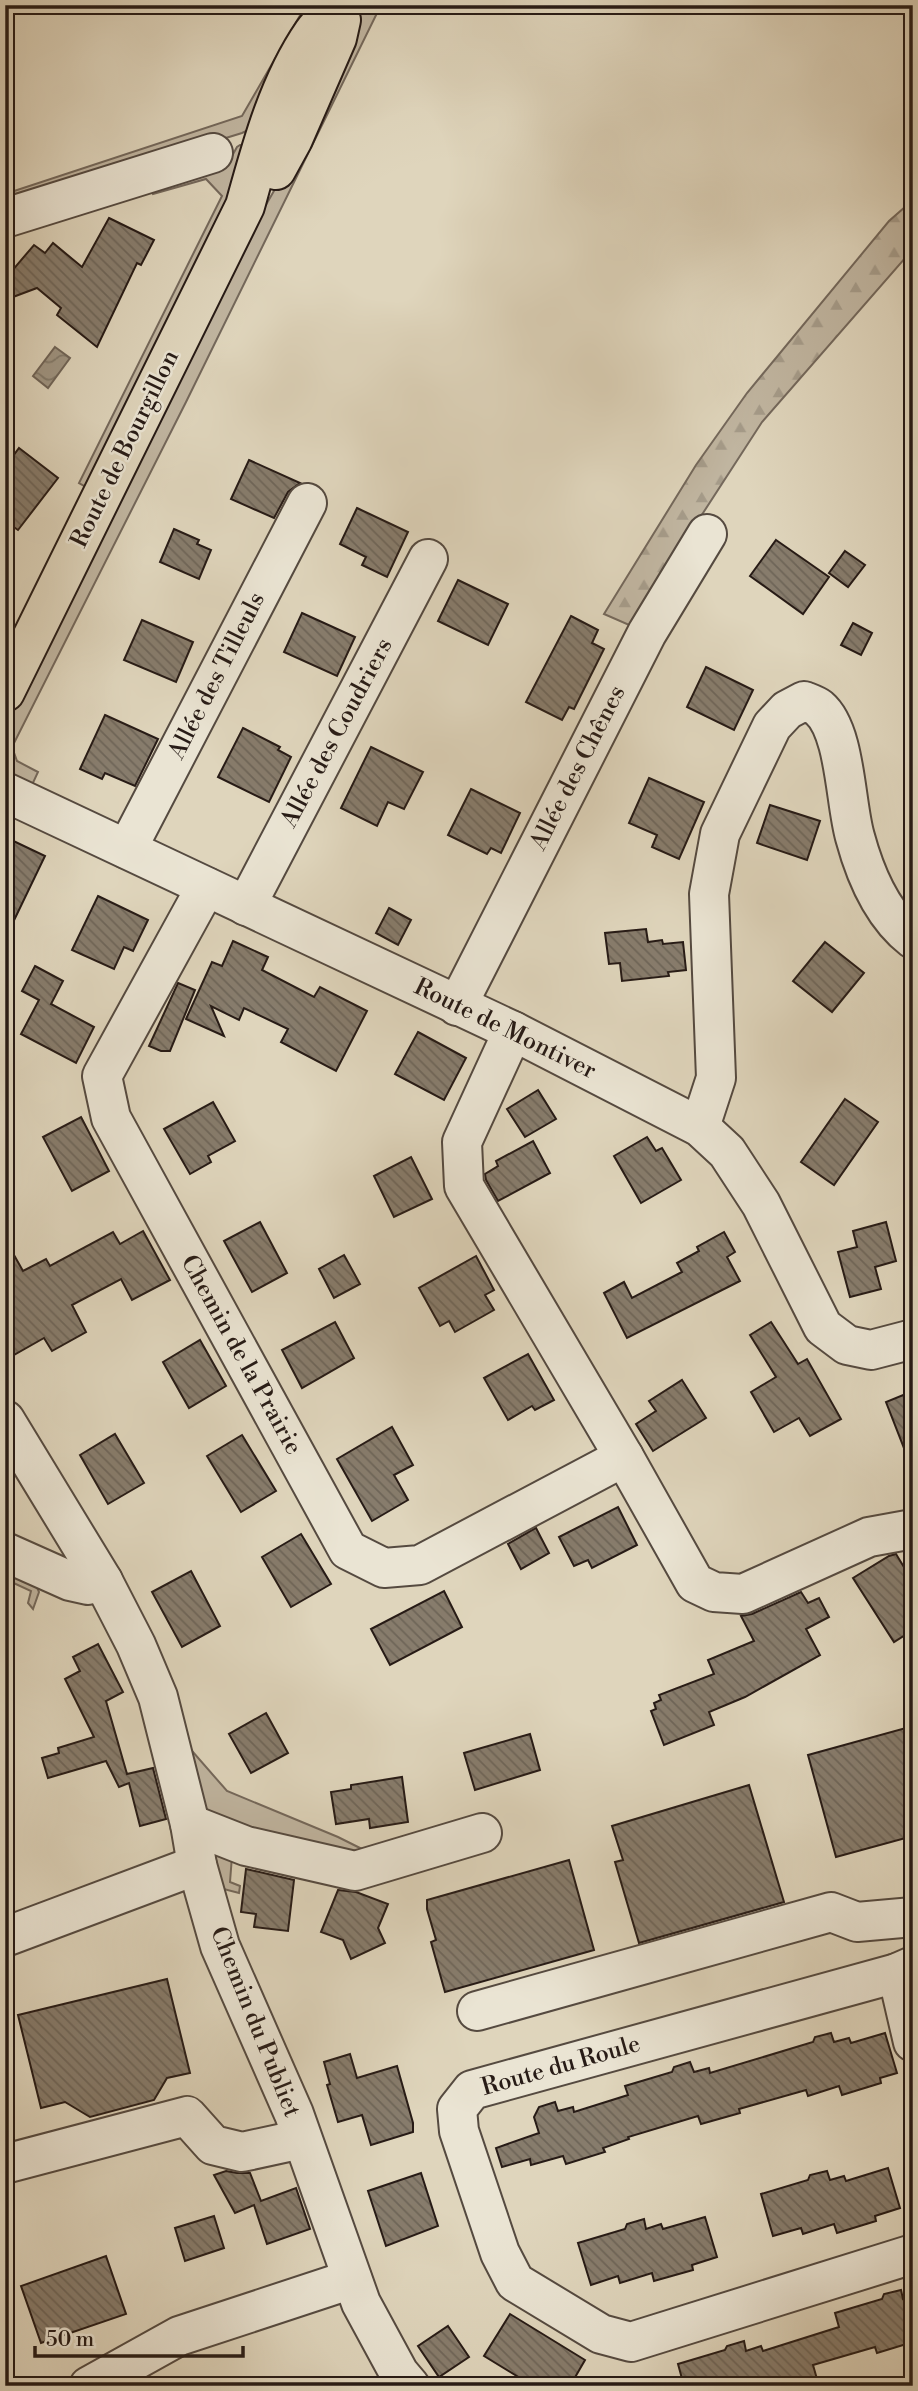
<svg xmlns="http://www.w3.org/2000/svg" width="918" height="2391" font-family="'Libre Bodoni',serif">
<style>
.green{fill:#c0b5a0;stroke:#74685b;stroke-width:2}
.forest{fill:url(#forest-firs);stroke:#74685b;stroke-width:2}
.water{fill:url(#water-waves);stroke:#706558;stroke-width:2}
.building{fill:url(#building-back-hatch);stroke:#271b16;stroke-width:2}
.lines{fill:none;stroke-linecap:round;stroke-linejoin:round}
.minor-casing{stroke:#554a40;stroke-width:42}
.major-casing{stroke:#271b16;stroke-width:42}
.minor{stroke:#eae4d3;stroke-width:38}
.major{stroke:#dfd5bc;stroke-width:38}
.labels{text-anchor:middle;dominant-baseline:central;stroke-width:5;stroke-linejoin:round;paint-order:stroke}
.street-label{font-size:24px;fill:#271b16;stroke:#eae4d3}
</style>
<defs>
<pattern id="forest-firs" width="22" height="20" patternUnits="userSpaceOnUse" patternTransform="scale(1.75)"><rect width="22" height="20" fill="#c0b5a0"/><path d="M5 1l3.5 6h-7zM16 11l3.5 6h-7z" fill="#a59b89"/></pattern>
<pattern id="water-waves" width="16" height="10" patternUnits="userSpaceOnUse" patternTransform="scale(1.75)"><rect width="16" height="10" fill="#a09684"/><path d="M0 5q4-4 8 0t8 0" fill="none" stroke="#827a6b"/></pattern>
<pattern id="building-back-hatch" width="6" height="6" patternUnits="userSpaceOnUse" patternTransform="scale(1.75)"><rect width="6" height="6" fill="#877c6c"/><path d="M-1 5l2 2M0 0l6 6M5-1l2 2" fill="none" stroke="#6e6558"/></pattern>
</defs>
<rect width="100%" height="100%" fill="#dfd5bc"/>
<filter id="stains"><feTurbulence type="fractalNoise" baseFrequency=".00286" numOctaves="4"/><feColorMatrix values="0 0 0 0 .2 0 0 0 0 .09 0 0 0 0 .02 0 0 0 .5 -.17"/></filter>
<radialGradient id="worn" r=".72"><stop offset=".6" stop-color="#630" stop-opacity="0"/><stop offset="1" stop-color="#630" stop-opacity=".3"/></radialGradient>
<g class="green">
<polygon points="306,5 320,5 261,124 242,133 5,206 5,194 242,116"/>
<polygon points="365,5 381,5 186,402 12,747 17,761 38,772 32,785 5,771 5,723 251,231 302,142 327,83"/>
<polygon points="240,145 245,146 251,160 88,488 79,483 222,196 206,179 153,194 151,189 227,165 237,147"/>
<polygon points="5,1570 36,1585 39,1592 33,1609 28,1603 31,1591 5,1579"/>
<polygon points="179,1736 227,1791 338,1837 378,1857 204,1820"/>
<polygon points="211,1837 232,1856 230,1882 240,1886 239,1893 212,1886"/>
</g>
<polygon class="forest" points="913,200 913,249 762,422 692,530 636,628 604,614 696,465 747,393 889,221"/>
<polygon class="water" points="55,347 70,358 48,388 33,376"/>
<g class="building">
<polygon points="109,218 154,240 141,265 137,263 97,347 57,315 61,308 37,288 5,300 5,279 34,245 45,253 53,243 82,267"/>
<polygon points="19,448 58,478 18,530 5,521 5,467"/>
<polygon points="249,460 300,483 288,492 274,518 231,499"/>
<polygon points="357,508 408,532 387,577 362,565 366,557 340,544"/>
<polygon points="174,529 199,540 197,544 211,550 199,579 160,562"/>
<polygon points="776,540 829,577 803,614 750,576"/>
<polygon points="845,551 865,565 848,587 829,573"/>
<polygon points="458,580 508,604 488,645 438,621"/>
<polygon points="302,613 355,637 337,676 284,652"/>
<polygon points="571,616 598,630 592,643 604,649 574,709 569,707 562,720 526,702"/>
<polygon points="142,620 193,642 176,682 124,660"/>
<polygon points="853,623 872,633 861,655 841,645"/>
<polygon points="706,667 753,690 734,730 687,707"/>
<polygon points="105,715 158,739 135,786 105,773 102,779 80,769"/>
<polygon points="243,728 280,747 278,750 291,757 269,802 218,777"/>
<polygon points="371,747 423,772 404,809 388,802 377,826 341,808"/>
<polygon points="649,778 704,802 679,859 652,847 657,835 629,823"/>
<polygon points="471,789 520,813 501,853 491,848 487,854 448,835"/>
<polygon points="770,805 820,821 807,860 757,843"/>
<polygon points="5,837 45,856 5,939"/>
<polygon points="98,896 148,920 133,951 124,947 114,969 72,950"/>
<polygon points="389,908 411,920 398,945 376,933"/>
<polygon points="646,929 648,942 662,940 663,944 683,942 686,970 668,972 669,976 622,981 620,963 609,964 605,933"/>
<polygon points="233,941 268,957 262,970 314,997 320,987 367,1011 336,1071 281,1042 288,1029 244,1008 239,1020 211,1006 224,1036 186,1019 212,962 222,966"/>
<polygon points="825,942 864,973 832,1012 793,981"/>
<polygon points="35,966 63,981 51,1004 94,1027 76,1063 21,1034 39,1000 22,991"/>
<polygon points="178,983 195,990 170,1051 161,1051 149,1046"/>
<polygon points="418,1032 466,1058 444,1100 395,1074"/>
<polygon points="538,1090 556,1119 525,1137 507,1109"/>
<polygon points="845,1099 878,1122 834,1185 801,1162"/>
<polygon points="213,1102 235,1141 208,1156 211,1162 190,1174 164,1129"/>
<polygon points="81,1117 109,1171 72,1191 43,1137"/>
<polygon points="647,1137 656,1151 662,1148 681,1180 641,1203 614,1156"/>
<polygon points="533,1141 550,1173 498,1201 486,1180 485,1174 498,1166 496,1161"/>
<polygon points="411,1157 432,1199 394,1217 374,1176"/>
<polygon points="260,1222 287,1273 252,1292 224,1241"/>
<polygon points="886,1222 896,1261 875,1267 881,1289 850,1297 838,1252 857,1247 853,1231"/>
<polygon points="143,1231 170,1280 132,1300 121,1279 72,1305 86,1332 52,1351 44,1338 5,1360 5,1239 23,1271 46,1259 50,1266 113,1232 120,1244"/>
<polygon points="724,1232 735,1252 727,1257 740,1281 627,1338 604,1293 624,1282 632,1298 682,1272 677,1263 699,1251 697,1247"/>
<polygon points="344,1255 360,1284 334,1298 319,1269"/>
<polygon points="476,1256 494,1290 485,1295 494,1310 455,1332 449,1321 440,1326 419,1288"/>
<polygon points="335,1322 354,1358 302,1388 282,1350"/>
<polygon points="771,1322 798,1364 807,1359 841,1419 810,1436 799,1418 774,1432 751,1392 776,1377 750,1335"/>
<polygon points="200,1340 226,1386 189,1408 163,1362"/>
<polygon points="528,1354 554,1400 535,1410 532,1406 508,1420 484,1378"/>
<polygon points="682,1380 706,1418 653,1451 636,1424 656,1411 649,1401"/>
<polygon points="913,1391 913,1465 911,1466 886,1402"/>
<polygon points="392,1427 413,1465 394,1475 408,1500 372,1521 337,1459"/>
<polygon points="115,1434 144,1483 108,1504 80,1455"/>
<polygon points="242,1435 276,1491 241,1512 207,1456"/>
<polygon points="618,1507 637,1545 592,1568 588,1560 574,1566 559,1537"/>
<polygon points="536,1528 549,1553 521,1569 508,1544"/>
<polygon points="301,1534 331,1584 291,1607 262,1557"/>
<polygon points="896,1554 913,1582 913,1630 894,1642 853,1578 889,1556"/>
<polygon points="191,1571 220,1626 182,1647 152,1592"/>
<polygon points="444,1591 462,1627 390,1665 371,1629"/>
<polygon points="801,1592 808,1603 819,1598 829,1617 806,1629 820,1655 745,1697 709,1712 714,1725 664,1745 651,1711 656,1709 654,1703 661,1700 659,1695 714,1674 708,1660 754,1641 741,1616 752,1614"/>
<polygon points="98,1644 123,1692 106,1701 127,1774 153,1768 166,1819 140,1826 129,1783 119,1787 106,1761 48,1778 42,1758 59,1753 58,1748 94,1737 65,1679 80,1671 73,1657"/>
<polygon points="266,1713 288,1753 251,1773 229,1734"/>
<polygon points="913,1726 913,1836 836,1857 808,1755"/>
<polygon points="530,1734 540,1770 475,1790 464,1753"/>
<polygon points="402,1777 408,1822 370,1828 369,1819 336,1824 331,1792 351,1789 351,1785"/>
<polygon points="749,1785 784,1902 639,1943 615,1862 623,1860 612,1826"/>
<polygon points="569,1860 594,1950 445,1992 431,1942 436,1940 427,1909 427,1900"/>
<polygon points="246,1869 294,1880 288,1931 254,1927 256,1914 241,1912"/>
<polygon points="338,1890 356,1892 388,1904 378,1928 385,1943 351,1959 343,1940 321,1932"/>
<polygon points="167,1979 190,2073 167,2078 154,2100 90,2117 65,2102 41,2108 18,2015"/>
<polygon points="831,2033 834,2042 849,2038 851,2043 885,2033 897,2073 880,2078 881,2083 842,2095 839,2086 808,2096 806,2090 739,2109 740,2113 701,2124 698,2116 628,2137 629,2139 603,2148 605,2152 566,2164 563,2156 531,2165 530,2159 502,2167 496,2148 539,2133 534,2117 539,2107 555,2102 558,2111 573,2107 574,2112 628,2095 625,2086 672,2072 674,2067 690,2062 694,2072 709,2068 710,2073 813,2042 815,2037"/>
<polygon points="350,2054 357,2078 397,2066 413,2123 413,2132 371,2145 362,2115 338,2122 327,2085 330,2084 324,2062"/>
<polygon points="888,2168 900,2208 875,2216 876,2221 837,2233 834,2224 803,2234 801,2228 773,2236 761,2194 808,2180 810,2175 827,2171 830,2180 844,2176 846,2181"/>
<polygon points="226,2171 237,2173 250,2173 261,2201 296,2188 310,2229 267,2244 254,2205 235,2213 214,2175"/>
<polygon points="421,2173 438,2226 386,2246 368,2191"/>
<polygon points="214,2216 224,2248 185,2261 175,2228"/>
<polygon points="705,2217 717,2257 692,2265 693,2270 654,2281 652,2273 620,2283 618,2276 591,2285 578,2243 625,2229 627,2224 644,2219 646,2229 661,2224 663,2229"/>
<polygon points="106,2256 126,2314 41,2343 21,2286"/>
<polygon points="901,2290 903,2299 913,2296 913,2342 877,2353 875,2347 813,2365 817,2379 795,2386 684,2386 678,2364 725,2350 727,2346 744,2341 746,2351 761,2346 763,2351 839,2327 835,2313 882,2299 884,2294"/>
<polygon points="510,2314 585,2360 570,2386 533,2386 484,2356"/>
<polygon points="448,2326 469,2357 439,2377 418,2346"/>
</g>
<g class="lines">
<defs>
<g id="minor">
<polyline points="5,218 213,153"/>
<polyline points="5,792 513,1031 700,1127 727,1152 761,1204 823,1327 847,1345 871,1350 913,1339"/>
<polyline points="127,849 307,503"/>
<polyline points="206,887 102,1076 111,1118 348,1550 384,1568 420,1565 624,1457"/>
<polyline points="246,906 428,559"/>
<polyline points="457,1006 647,633 707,534"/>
<polyline points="513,1031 462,1142 464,1186 624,1457 695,1583 714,1592 743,1594 869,1537 913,1529"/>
<path d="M 700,1127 L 716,1078 L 709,894 L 720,834 L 772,726 L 787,710 L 804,701 C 809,703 815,705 819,708 C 846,731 845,803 855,837 C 865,874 882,915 913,939"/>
<polyline points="5,1420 103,1581 136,1645 158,1697 190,1824 197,1865 220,1946 294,2114 361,2303 399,2373 410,2386"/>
<polyline points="5,1552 70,1581 88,1585 103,1581"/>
<polyline points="190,1824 246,1846 355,1871 482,1833"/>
<polyline points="5,1937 197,1865"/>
<polyline points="913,1966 897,1973 472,2090 457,2109 459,2131 500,2253 515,2282 601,2334 631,2342 913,2254"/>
<polyline points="897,1973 913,2042"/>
<polyline points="477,2011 831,1912 857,1922 913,1917"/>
<polyline points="5,2164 187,2116 213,2145 242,2152 302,2139"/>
<polyline points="89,2386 179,2336 352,2279"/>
</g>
<g id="major">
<polyline points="276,170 293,139 337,38 341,20"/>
<path d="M 5,692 L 245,206 C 261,148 278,84 313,33 C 320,23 330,14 339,5"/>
</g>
</defs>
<use href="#minor" class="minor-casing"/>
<use href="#major" class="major-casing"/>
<use href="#minor" class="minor"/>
<use href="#major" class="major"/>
</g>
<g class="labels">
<g class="street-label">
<text transform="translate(125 449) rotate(-64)">Route de Bourgillon</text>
<text transform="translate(217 676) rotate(-63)">Allée des Tilleuls</text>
<text transform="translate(337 733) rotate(-62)">Allée des Coudriers</text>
<text transform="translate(578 768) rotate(-63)">Allée des Chênes</text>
<text transform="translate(505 1029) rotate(26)">Route de Montiver</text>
<text transform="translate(241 1355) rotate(61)">Chemin de la Prairie</text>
<text transform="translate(255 2022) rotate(68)">Chemin du Publiet</text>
<text transform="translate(561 2066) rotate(-16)">Route du Roule</text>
</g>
</g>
<rect width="918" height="2391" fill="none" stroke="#dfd5bc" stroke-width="28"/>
<rect x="7" y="7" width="904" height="2377" fill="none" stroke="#271b16" stroke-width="3.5"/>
<rect x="14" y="14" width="890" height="2363" fill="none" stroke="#271b16" stroke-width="2"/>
<path d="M35 2346v10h208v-10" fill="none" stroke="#271b16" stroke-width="3.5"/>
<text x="46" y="2346" font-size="21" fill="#271b16" stroke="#eae4d3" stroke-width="5" paint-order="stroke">50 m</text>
<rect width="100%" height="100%" filter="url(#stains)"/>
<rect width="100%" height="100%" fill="url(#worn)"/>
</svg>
